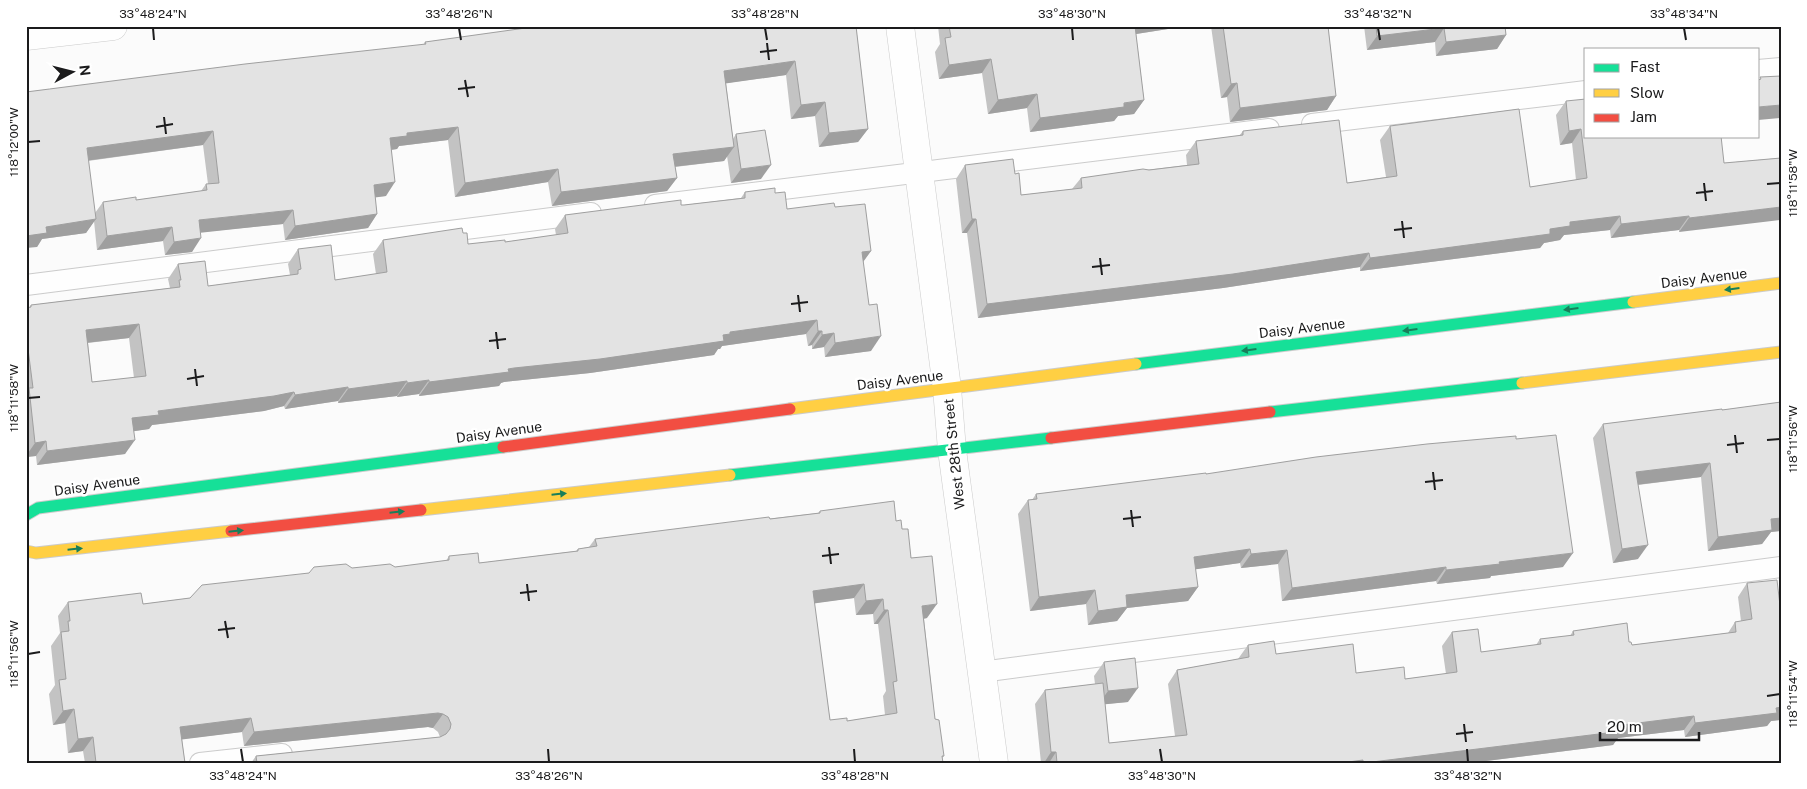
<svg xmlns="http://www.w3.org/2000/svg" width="1807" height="789" font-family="'Public Sans',sans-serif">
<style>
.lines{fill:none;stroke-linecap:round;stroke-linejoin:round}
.lane-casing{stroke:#cbcbcb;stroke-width:22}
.street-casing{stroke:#cbcbcb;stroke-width:29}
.fast-casing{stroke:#cbcbcb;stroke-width:13}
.slow-casing{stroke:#cbcbcb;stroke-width:13}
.jam-casing{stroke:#cbcbcb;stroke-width:13}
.lane{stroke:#fefefe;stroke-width:20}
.street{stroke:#fefefe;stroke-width:28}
.fast{stroke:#16e098;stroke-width:11}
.slow{stroke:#ffcf43;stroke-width:11}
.jam{stroke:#f24e42;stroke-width:11}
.wall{fill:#c3c3c3;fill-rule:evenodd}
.shaded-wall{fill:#9f9f9f}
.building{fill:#e3e3e3;stroke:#9f9f9f;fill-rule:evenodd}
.oneway{fill:#187e5a}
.ticks{fill:none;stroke:#1b1b1c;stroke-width:2}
.labels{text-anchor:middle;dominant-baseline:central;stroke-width:5;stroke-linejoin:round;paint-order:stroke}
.street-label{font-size:14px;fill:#1b1b1c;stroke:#fff}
.neatline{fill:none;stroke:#1b1b1c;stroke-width:2}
.ticks-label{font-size:12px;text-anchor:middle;fill:#1b1b1c}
</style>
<rect width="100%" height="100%" fill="#fbfbfb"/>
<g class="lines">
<defs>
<g id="lane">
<polyline points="1758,70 1781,68"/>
<polyline points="1312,124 1586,91"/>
<polyline points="655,205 1269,129"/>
<polyline points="26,285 591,213"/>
<polyline points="981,672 1781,567"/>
<polyline points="200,763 282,754"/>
</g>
<g id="street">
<polyline points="900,26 947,388 952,450 994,763"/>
<polyline points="26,36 113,26"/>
</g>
<g id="fast">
<polyline points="1136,364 1633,302"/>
<polyline points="1270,412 1522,383"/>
<polyline points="730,475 1051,438"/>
<polyline points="26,515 38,508 503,447"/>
</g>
<g id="slow">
<polyline points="1633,302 1781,283"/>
<polyline points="1522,383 1781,352"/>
<polyline points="790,409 1136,364"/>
<polyline points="421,510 730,475"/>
<polyline points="26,551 36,553 231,531"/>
</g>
<g id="jam">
<polyline points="1051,438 1270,412"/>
<polyline points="503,447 790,409"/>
<polyline points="231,531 421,510"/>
</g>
</defs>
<use href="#lane" class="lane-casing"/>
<use href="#street" class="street-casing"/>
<use href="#fast" class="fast-casing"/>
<use href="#slow" class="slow-casing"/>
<use href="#jam" class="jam-casing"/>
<use href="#lane" class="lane"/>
<use href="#street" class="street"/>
<use href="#fast" class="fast"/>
<use href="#slow" class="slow"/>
<use href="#jam" class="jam"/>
</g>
<g class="wall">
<path d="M 539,26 L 856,26 L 868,129 L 858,142 L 819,147 L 815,116 L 791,119 L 786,75 L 726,83 L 733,139 L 736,134 L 761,179 L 731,183 L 727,156 L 724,161 L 675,167 L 677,178 L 667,191 L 552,206 L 548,182 L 455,197 L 448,140 L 399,146 L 397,149 L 392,150 L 386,196 L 375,197 L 377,214 L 368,228 L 285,240 L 283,224 L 201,232 L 192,252 L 165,255 L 163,241 L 97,250 L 94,221 L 86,233 L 42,239 L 37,247 L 26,92 L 423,45 L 425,42 L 538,27 ZM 203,145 L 208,184 L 206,184 L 201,191 L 136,200 L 103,202 L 95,213 L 88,161 Z"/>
<polygon points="938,26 1187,26 1136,34 1144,100 1134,114 1118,116 1114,121 1030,132 1027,108 988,114 982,73 939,79 935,52 940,44"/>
<polygon points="1211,26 1328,26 1336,96 1327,110 1230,122 1227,97 1221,98"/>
<polygon points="1364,26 1505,26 1506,35 1497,49 1436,56 1435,42 1367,50"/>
<polygon points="1566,101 1724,163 1781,158 1679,232 1679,230 1611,238 1610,230 1564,235 1560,240 1544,243 1540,248 1360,271 1360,267 1223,288 978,318 967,233 962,233 956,179 965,165 1015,174 1021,195 1072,189 1081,178 1187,165 1186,155 1196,141 1239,136 1243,131 1347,183 1386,177 1380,140 1390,126 1530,187 1576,180 1572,143 1560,145 1556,115"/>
<path d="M 745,192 L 775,193 L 787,209 L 835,207 L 871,251 L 863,261 L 871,351 L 825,357 L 824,347 L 812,349 L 812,345 L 808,346 L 806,334 L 722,346 L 720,349 L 718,349 L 714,355 L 590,373 L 504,382 L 501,383 L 499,386 L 419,396 L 419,394 L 397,397 L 397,396 L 338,403 L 338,401 L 285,409 L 284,406 L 264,411 L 152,425 L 149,429 L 134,431 L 125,454 L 37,465 L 36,456 L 26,457 L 26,308 L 29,308 L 31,305 L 170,288 L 168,279 L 178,264 L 208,286 L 290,275 L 288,264 L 298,249 L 335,280 L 376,274 L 373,254 L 383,240 L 463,233 L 468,244 L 505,242 L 556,235 L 555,229 L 565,215 L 684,205 L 741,198 ZM 129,338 L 134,378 L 92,382 L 88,343 Z"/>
<polygon points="1781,402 1781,531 1771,532 1762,544 1708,551 1701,477 1638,485 1638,559 1613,563 1593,438 1603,424 1722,410"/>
<polygon points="1516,439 1563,567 1491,576 1490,578 1437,584 1436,581 1282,601 1278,564 1241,568 1240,563 1195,569 1198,587 1188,601 1127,608 1117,621 1088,625 1086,604 1030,611 1018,514 1028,500 1032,500 1036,494"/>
<path d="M 820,511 L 896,521 L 902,529 L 911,558 L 927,618 L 924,619 L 935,719 L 944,756 L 942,758 L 943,763 L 251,763 L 256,756 L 440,737 L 438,732 L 433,728 L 428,727 L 244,746 L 242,732 L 182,739 L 185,763 L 85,763 L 83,751 L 68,753 L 65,723 L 53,725 L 49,694 L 55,685 L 51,646 L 60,633 L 58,616 L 68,602 L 143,604 L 190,598 L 309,573 L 352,568 L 395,567 L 446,561 L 449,556 L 479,563 L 576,551 L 578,549 L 589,547 L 595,539 L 818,513 ZM 854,598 L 856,615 L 873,614 L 874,624 L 878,624 L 886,691 L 883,696 L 885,715 L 847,721 L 830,720 L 814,603 Z"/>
<polygon points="1747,583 1781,614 1781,720 1771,721 1767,726 1685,737 1684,730 1618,738 1613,745 1470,763 1041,763 1035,704 1045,690 1095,684 1094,676 1104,662 1128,702 1105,704 1109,743 1175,736 1168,684 1177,670 1238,659 1248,645 1276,654 1356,673 1405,679 1446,674 1442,646 1452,632 1481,652 1536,645 1540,639 1570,636 1573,631 1629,642 1632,645 1728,633 1735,622 1741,621 1738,597"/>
</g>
<g class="shaded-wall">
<polygon points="1134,26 1187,26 1136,34 1133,38"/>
<polygon points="1444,28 1435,42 1367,50 1377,36"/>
<polygon points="1506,35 1497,49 1436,56 1446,42"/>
<polygon points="991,59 982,73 939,79 949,65"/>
<polygon points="795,61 786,75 715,85 724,71"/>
<polygon points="1237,83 1227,97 1221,98 1231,84"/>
<polygon points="1037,94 1027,108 988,114 998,100"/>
<polygon points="1336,96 1327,110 1230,122 1240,108"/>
<polygon points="1144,100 1134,114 1118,116 1114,121 1030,132 1040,118"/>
<polygon points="825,102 815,116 791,119 801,105"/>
<polygon points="1781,105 1781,118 1758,120 1758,107"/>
<polygon points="458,127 448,140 399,146 397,149 380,151 390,138 407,133"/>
<polygon points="868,129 858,142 819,147 829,133"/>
<polygon points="1581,129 1572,143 1560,145 1569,131"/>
<polygon points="213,131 203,145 77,162 87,148"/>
<polygon points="734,147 724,161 663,168 673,154"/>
<polygon points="771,165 761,179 731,183 741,169"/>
<polygon points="558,169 548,182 455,197 465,183"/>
<polygon points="677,178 667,191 552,206 561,192"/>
<polygon points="395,182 386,196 364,199 374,185"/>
<polygon points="1781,207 1781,220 1679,232 1689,218"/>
<polygon points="293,210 283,224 189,234 199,220"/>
<polygon points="377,214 368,228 285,240 295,226"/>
<polygon points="1620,216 1610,230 1564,235 1560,240 1544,243 1540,248 1360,271 1370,258 1550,229 1570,222"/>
<polygon points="1689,216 1679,230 1611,238 1621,224"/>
<polygon points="96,219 86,233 42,239 37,247 26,248 26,236 46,227"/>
<polygon points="972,219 976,219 967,233 962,233"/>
<polygon points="172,227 163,241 97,250 107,236"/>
<polygon points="201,238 192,252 165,255 174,242"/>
<polygon points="871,251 861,265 862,252"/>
<polygon points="1369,253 1360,267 1223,288 978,318 987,304"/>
<polygon points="817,320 806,334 722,346 720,349 718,349 714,355 590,373 504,382 501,383 499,386 419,396 429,382 508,369 514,368 723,335 730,332"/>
<polygon points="139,324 129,338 76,344 86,330"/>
<polygon points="818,331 822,331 812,345 808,346"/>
<polygon points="834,333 824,347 812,349 822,335"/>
<polygon points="881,336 871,351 825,357 835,343"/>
<polygon points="429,380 419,394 397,397 407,383"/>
<polygon points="407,381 397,396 338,403 348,389"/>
<polygon points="348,387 338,401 285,409 295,395"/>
<polygon points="294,392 284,406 264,411 152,425 149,429 122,433 132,418 158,411"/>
<polygon points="135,440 125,454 37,465 47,451"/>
<polygon points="46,441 36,456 26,457 26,456 35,443"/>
<polygon points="1710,463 1701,477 1627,486 1636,472"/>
<polygon points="1781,518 1781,531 1771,532 1762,544 1708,551 1718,537 1771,519"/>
<polygon points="1648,545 1638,559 1613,563 1622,549"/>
<polygon points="1250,549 1240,563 1184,571 1194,557"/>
<polygon points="1287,550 1278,564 1241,568 1251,554"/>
<polygon points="1573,553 1563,567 1491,576 1490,578 1437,584 1446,570 1499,562"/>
<polygon points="1446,567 1436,581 1282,601 1292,588"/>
<polygon points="864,584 854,598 803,605 813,591"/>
<polygon points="1198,587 1188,601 1127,608 1117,621 1088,625 1098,611 1126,595"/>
<polygon points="1095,590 1086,604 1030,611 1039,597"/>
<polygon points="883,599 873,614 856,615 866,601"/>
<polygon points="937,604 927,618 912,620 922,606"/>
<polygon points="884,610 888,610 878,624 874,624"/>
<polygon points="1138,688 1128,702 1098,705 1108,691"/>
<polygon points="1781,707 1781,720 1771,721 1767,726 1685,737 1695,723"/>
<polygon points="74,709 65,723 53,725 63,711"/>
<polygon points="438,713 443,714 433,728 428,727 244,746 254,732"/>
<polygon points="1694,716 1684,730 1618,738 1613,745 1470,763 1364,763 1622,725"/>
<polygon points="251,718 242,732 170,741 180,727"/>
<polygon points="93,737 83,751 68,753 78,739"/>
<polygon points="1051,752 1056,752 1049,763 1044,763"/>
<polygon points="1363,760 1361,763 1341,763"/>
</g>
<g class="building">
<polygon points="540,26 856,26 868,129 829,133 825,102 801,105 795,61 724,71 734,147 673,154 677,178 561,192 558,169 465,183 458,127 407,133 407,136 390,138 395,182 374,185 377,214 295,226 293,210 199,220 201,238 174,242 172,227 107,236 103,202 136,197 136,200 207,190 206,184 219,183 213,131 87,148 96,219 46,227 47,233 26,236 26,92 245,64 426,44 425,42"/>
<polygon points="949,26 1135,26 1144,100 1124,103 1124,107 1040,118 1037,94 998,100 991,59 949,65 945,38 951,37"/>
<polygon points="1223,26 1328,26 1336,96 1240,108 1237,83 1231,84"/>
<polygon points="1376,26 1505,26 1506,35 1446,42 1444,28 1377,36"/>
<polygon points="1781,76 1781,105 1758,107 1758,80 1761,79 1760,77"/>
<polygon points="1586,99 1586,136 1721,136 1724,163 1781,158 1781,207 1689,218 1689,216 1621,224 1620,216 1570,222 1570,226 1550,229 1550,234 1370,258 1369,253 1233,274 987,304 976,219 972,219 965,165 1013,159 1015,174 1019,173 1021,195 1082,188 1081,178 1143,169 1149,170 1199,164 1196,141 1243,135 1243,131 1339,120 1347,183 1397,176 1390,126 1519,109 1530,187 1587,178 1581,129 1569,131 1566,101"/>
<polygon points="765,130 771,165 741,169 736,134"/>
<path d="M 775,188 L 775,193 L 785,192 L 787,209 L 834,203 L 835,207 L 865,204 L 871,251 L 862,252 L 869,305 L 877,304 L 881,336 L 835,343 L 834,333 L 822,335 L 822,331 L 818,331 L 817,320 L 730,332 L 730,334 L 723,335 L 724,341 L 600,359 L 514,368 L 508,369 L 509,372 L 429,382 L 429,380 L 407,383 L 407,381 L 348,389 L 348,387 L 295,395 L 294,392 L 274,396 L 158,411 L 159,415 L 132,418 L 135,440 L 47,451 L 46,441 L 35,443 L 29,388 L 33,388 L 26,333 L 26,308 L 31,307 L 31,305 L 180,287 L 179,280 L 181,280 L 178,264 L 205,261 L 208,286 L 298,274 L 298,270 L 301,269 L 298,249 L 331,245 L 335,280 L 387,272 L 383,240 L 462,228 L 463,233 L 467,233 L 468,244 L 505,240 L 505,242 L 568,233 L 565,215 L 681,200 L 681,205 L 684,205 L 745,198 L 745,192 ZM 139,324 L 146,376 L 92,382 L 86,330 Z"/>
<polygon points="1781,402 1781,518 1771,519 1772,530 1718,537 1710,463 1636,472 1648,545 1622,549 1603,424 1722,409 1722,410"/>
<polygon points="1556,435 1573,553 1499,562 1500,564 1446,570 1446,567 1292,588 1287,550 1251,554 1250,549 1194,557 1198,587 1126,595 1127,607 1098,611 1095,590 1039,597 1028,500 1037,499 1036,494 1206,473 1206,474 1316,457 1427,444 1516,436 1516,439"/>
<path d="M 894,501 L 896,521 L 901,520 L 902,529 L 908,529 L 911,558 L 932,556 L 937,604 L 922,606 L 935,719 L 939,720 L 944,756 L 942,756 L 943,763 L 257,763 L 256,756 L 440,737 L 446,734 L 450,729 L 451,724 L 448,717 L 443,714 L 438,713 L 254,732 L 251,718 L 180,727 L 185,763 L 96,763 L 93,737 L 78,739 L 74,709 L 63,711 L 59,680 L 66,679 L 61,632 L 69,631 L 68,621 L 70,621 L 68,602 L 141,593 L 143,604 L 190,598 L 202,585 L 309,573 L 314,567 L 346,564 L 352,568 L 390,564 L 395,567 L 449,560 L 449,556 L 478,553 L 479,563 L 578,551 L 578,549 L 597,546 L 595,539 L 769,517 L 770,519 L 820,513 L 820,511 ZM 864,584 L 866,601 L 883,599 L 884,610 L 888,610 L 897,681 L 893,682 L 897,713 L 847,721 L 847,718 L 830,720 L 813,591 Z"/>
<polygon points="1777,580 1781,614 1781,707 1776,708 1777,713 1695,723 1694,716 1622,725 1623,731 1364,763 1363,763 1363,760 1341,763 1236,763 1236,762 1229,763 1057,763 1056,752 1051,752 1045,690 1103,683 1109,743 1187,735 1177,670 1249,657 1248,645 1274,641 1276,654 1353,644 1356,673 1404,667 1405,679 1457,672 1452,632 1478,629 1481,652 1541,644 1540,639 1574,635 1573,631 1627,623 1629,642 1631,642 1632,645 1736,632 1735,622 1752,619 1747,583"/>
<polygon points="1135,658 1138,688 1108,691 1104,662"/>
</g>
<defs><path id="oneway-solid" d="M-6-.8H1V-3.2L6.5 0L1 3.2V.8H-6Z" transform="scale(1.25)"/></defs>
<g class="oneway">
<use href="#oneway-solid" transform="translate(1732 289) rotate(173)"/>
<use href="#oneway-solid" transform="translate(1571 309) rotate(173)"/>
<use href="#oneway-solid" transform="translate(1410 330) rotate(173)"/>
<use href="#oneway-solid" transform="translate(1249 350) rotate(173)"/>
<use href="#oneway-solid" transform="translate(559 494) rotate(-6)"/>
<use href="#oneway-solid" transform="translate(397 512) rotate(-6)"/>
<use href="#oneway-solid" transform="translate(236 531) rotate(-6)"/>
<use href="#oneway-solid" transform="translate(75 549) rotate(-6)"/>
</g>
<path class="ticks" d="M 153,28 L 154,40M 459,28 L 461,40M 765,28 L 767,40M 1072,28 L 1073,40M 1378,28 L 1380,40M 1684,28 L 1686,40M 767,43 L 769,60M 760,52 L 777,50M 465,80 L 468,97M 458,89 L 475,87M 164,117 L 166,134M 156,127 L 173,124M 28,142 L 40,141M 1704,183 L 1706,201M 1767,184 L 1780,183M 1696,193 L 1713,191M 1402,221 L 1404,238M 1394,230 L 1412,228M 1100,258 L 1102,275M 1092,267 L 1110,265M 798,295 L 800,312M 791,304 L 808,302M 496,332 L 498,349M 489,341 L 506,339M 195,369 L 197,386M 187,379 L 204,376M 28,398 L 40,397M 1735,435 L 1737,453M 1767,440 L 1780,439M 1727,445 L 1744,443M 1433,472 L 1435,490M 1425,482 L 1443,480M 1131,510 L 1133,527M 1123,519 L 1141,517M 829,547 L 831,564M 822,556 L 839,554M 527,584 L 529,601M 520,593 L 537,591M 225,621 L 228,638M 218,630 L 235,628M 28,654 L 40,652M 1767,696 L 1780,694M 1464,724 L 1466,742M 1456,734 L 1473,732M 241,749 L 243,762M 548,749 L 549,762M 854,749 L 855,762M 1160,749 L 1162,762M 1467,749 L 1468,762"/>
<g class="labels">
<g class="street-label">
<text transform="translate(1704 278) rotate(-7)">Daisy Avenue</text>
<text transform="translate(1302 328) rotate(-7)">Daisy Avenue</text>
<text transform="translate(900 380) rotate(-7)">Daisy Avenue</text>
<text transform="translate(499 432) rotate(-8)">Daisy Avenue</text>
<text transform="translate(954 454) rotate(-96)">West 28th Street</text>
<text transform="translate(97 485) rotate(-8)">Daisy Avenue</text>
</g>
</g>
<rect width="1807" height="789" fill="none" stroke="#ffffff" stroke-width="55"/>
<rect x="1584" y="48" width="175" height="90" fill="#ffffff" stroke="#a4a4a4"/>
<rect x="1594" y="64" width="25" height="8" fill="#16e098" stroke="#a4a4a4"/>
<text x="1630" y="72" font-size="15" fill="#1b1b1c">Fast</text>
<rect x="1594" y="89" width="25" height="8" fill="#ffcf43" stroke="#a4a4a4"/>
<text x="1630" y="98" font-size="15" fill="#1b1b1c">Slow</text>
<rect x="1594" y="114" width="25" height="8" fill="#f24e42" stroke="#a4a4a4"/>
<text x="1630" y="122" font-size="15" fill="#1b1b1c">Jam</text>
<g transform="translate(72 72) rotate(83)" stroke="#ffffff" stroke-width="4" paint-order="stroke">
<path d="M0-4L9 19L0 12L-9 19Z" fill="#1b1b1c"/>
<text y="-8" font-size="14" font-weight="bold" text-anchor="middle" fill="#1b1b1c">N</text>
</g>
<path d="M1600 732v8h99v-8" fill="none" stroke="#1b1b1c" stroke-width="2.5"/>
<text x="1607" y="732" font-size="15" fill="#1b1b1c" stroke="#ffffff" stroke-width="4" paint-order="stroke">20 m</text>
<rect x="28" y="28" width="1752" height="734" class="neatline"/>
<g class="ticks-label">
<text x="153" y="18">33°48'24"N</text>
<text x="459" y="18">33°48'26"N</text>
<text x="765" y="18">33°48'28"N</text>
<text x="1072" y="18">33°48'30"N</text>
<text x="1378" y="18">33°48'32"N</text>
<text x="1684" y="18">33°48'34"N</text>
<text transform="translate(14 142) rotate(-90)" y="4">118°12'00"W</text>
<text transform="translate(1793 183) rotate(-90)" y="4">118°11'58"W</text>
<text transform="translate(14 398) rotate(-90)" y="4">118°11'58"W</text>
<text transform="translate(1793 439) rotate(-90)" y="4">118°11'56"W</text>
<text transform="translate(14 654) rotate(-90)" y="4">118°11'56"W</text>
<text transform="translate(1793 694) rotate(-90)" y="4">118°11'54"W</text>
<text x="243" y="780">33°48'24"N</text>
<text x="549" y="780">33°48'26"N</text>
<text x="855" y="780">33°48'28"N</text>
<text x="1162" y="780">33°48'30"N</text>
<text x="1468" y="780">33°48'32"N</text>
</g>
</svg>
